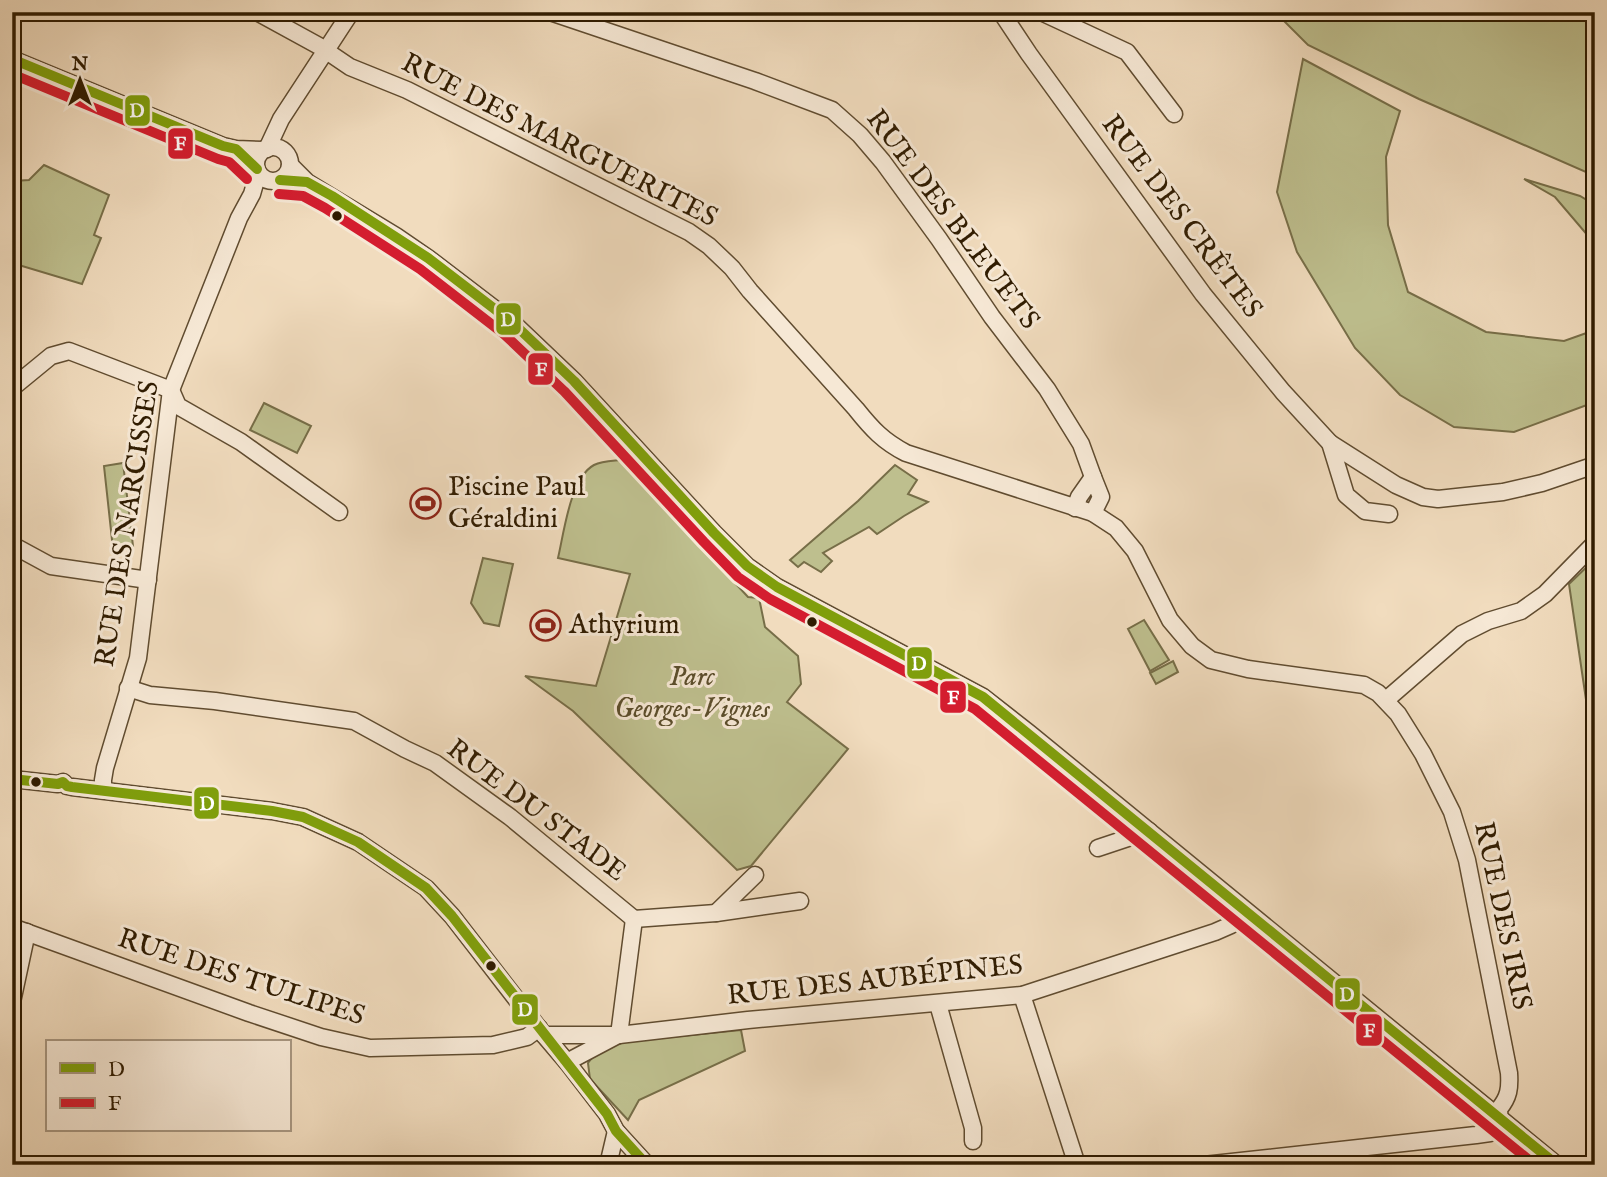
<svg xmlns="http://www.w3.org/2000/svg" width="1607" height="1177" font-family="'IM FELL English',serif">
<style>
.green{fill:#bebf8e;stroke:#776e48;stroke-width:2}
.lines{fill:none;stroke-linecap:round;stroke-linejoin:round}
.minor-casing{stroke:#604c30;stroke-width:19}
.minor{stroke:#f6e8d5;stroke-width:16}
.bus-1-casing{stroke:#f6e8d5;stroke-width:16}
.bus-2-casing{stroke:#f6e8d5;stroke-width:16}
.bus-1{stroke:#809e0c;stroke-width:10}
.bus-2{stroke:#d41d2f;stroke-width:10}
.bus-dot{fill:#301c01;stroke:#f6e8d5;stroke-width:2.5}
.labels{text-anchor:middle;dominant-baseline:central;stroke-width:6;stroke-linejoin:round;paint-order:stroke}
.street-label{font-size:28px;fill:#301c01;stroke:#f6e8d5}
.poi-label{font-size:28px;fill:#301c01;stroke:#f6e8d5;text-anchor:start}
.park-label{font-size:28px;font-style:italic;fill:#5b4d2b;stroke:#f6e8d5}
.line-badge{stroke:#f6e8d5;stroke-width:2.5}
.badge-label{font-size:19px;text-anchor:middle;font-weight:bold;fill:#fff}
</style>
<rect width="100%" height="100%" fill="#f1dcbe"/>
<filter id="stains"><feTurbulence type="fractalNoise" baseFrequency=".00286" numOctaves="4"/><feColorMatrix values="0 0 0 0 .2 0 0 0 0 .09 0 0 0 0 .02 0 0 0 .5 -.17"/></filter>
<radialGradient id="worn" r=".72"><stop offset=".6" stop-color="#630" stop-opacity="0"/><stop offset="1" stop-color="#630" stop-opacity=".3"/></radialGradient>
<g class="green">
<polygon points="1275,12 1595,12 1595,176 1419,99 1308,45"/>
<polygon points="1303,59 1400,111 1386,157 1388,225 1408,292 1486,332 1564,341 1595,330 1595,402 1514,432 1454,427 1400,395 1355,348 1297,252 1277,192"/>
<polygon points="44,165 109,195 94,235 101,238 82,284 12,263 12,183 13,181 29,180"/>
<polygon points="1524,179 1580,196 1595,205 1595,244 1555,197"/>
<polygon points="264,403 311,426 297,453 250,430"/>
<path d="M 621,460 L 748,597 L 759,598 L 765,627 L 798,656 L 801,684 L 787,702 L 848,749 L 751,866 L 737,870 L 573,711 L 525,676 L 596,686 L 630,574 L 558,558 C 564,533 570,478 594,465 C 602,461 612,461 621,460 Z"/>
<polygon points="123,463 133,546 113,549 104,466"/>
<polygon points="895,465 917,480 908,494 928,502 904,516 877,534 869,527 823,553 832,561 821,572 804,562 798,567 790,560 858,501"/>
<polygon points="483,558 513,564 499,626 484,623 471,603"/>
<polygon points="1595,559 1595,754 1594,754 1569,584"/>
<polygon points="1144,620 1169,660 1150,671 1128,629"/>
<polygon points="1173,661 1178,672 1156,684 1150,673"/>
<polygon points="741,1030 745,1051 639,1100 628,1120 590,1079 588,1063 596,1053 621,1042"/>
</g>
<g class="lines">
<defs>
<g id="minor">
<path d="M 257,12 L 319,46 L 350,67 L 407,90 L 689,232 L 709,246 L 732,268 L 750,291 L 856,409 C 872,429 883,441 906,453 L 1093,513 L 1116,528 L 1135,551 L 1170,620 L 1192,646 L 1211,660 L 1248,669 L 1364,685 L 1378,693 L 1398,714 L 1423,754 L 1452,812 L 1467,860 L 1509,1073 C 1510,1088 1509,1097 1499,1109 L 1500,1127 L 1490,1133 L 1476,1135 L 1204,1165"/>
<polyline points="550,12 755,81 832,110 860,135 883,162 939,239 992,317 1047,389 1081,444 1093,477"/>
<polyline points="1001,12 1029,54 1203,294 1283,392 1330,443 1346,495 1365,511 1389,514"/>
<polyline points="1041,12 1127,52 1174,114"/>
<polyline points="12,59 223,146 236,149 263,150"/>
<circle cx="273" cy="164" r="17"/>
<polyline points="267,149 281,119 351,12"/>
<polyline points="290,165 307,182 396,236 428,258 513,323 574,381 714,533 747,566 777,587 983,697 1029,733 1557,1165"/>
<polyline points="12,388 51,356 69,351 171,390 178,406 241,442 339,512"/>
<polyline points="1330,443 1396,485 1423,497 1438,499 1503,492 1542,483 1595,465"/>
<polyline points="1075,508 1079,497 1093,477 1101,497 1093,513"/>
<polyline points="12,543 16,547 51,566 148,580"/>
<polyline points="128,688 150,695 215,701 354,721 405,749 435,763 510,817 634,919"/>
<polyline points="1386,700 1462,634 1488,621 1521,611 1545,594 1595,543"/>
<polyline points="12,779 58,784 63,782 67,786 72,787 272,811 303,817 358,842 426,888 452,916 544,1035 567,1062 607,1114 616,1131 647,1165"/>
<polyline points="103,790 103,780 105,768 138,658 171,390 239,218 252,194 258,173"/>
<polyline points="1098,848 1149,831"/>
<polyline points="716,913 755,875"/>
<polyline points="634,919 716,913 800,901"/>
<polyline points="12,927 249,1013 321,1037 370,1048 493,1045 527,1037 539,1028"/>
<polyline points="1022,995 1077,1165"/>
<polyline points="12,1002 27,932"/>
<polyline points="938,1004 973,1128 973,1141"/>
<polyline points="544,1035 619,1035 748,1020 1022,995 1215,932 1231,925 1247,912"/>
<polyline points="619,1035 634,919"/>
<polyline points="567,1062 618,1035"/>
<polyline points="608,1165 616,1131"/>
</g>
</defs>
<use href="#minor" class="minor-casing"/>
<use href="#minor" class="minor"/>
<defs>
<g id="bus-1">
<polyline points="12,59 223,146 236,149 257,169"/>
<polyline points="280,180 307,182 332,196 428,258 513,323 574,381 714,533 747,566 777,587 983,697 1557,1165"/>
<polyline points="12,779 58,784 63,782 67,786 72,787 272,811 303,817 358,842 426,888 452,916 607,1114 616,1131 647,1165"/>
</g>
<g id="bus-2">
<polyline points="12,74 218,159 229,162 247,179"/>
<polyline points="279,194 303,196 325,208 420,269 504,334 564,391 704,542 738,577 770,599 975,709 1535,1165"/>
</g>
</defs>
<use href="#bus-1" class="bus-1-casing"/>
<use href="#bus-2" class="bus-2-casing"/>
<use href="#bus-1" class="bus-1"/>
<use href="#bus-2" class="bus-2"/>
</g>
<defs>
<symbol id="stadium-ring" viewBox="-11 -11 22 22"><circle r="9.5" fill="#f6e8d5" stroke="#8f2418" stroke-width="1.5"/><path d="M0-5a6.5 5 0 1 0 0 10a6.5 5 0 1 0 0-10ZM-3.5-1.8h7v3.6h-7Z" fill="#8f2418"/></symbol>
</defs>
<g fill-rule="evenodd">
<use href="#stadium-ring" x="408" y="486" width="35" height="35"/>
<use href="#stadium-ring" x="528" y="608" width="35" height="35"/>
</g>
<g class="bus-dot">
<circle cx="337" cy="216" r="6"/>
<circle cx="812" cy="622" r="6"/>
<circle cx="36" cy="782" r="6"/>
<circle cx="491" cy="966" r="6"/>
</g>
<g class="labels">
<g class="street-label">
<text transform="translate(559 141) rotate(27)">RUE DES MARGUERITES</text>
<text transform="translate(1181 217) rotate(53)">RUE DES CRÊTES</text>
<text transform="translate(952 220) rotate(53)">RUE DES BLEUETS</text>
<text transform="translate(128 524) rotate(-81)">RUE DES NARCISSES</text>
<text transform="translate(536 811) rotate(37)">RUE DU STADE</text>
<text transform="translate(1502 916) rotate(78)">RUE DES IRIS</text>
<text transform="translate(241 978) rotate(18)">RUE DES TULIPES</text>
<text transform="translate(875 981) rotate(-6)">RUE DES AUBÉPINES</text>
</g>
<g class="poi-label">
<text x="448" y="487">Piscine Paul<tspan x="448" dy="32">Géraldini</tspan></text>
<text x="569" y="625">Athyrium</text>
</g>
<g class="park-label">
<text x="692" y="677">Parc<tspan x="692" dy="32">Georges-Vignes</tspan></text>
</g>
</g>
<g class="line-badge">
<rect x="124" y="94" width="27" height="33" rx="7" fill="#809e0c"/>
<rect x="167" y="127" width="27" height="33" rx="7" fill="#d41d2f"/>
<rect x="495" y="302" width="27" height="34" rx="7" fill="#809e0c"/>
<rect x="527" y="352" width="27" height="34" rx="7" fill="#d41d2f"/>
<rect x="906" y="646" width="27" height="34" rx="7" fill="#809e0c"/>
<rect x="939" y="680" width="28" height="34" rx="7" fill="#d41d2f"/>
<rect x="193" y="786" width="27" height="34" rx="7" fill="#809e0c"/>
<rect x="1334" y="977" width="27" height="34" rx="7" fill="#809e0c"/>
<rect x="511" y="993" width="28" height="33" rx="7" fill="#809e0c"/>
<rect x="1355" y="1013" width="28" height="34" rx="7" fill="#d41d2f"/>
</g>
<g class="badge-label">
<text x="137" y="117">D</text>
<text x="180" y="150">F</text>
<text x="508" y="326">D</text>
<text x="541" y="376">F</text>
<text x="919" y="670">D</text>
<text x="953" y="704">F</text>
<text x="207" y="810">D</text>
<text x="1347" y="1001">D</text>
<text x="525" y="1016">D</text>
<text x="1369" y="1037">F</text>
</g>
<rect width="1607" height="1177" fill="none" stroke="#f1dcbe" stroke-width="42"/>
<rect x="14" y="14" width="1579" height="1149" fill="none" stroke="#301c01" stroke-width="3.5"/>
<rect x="21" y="21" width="1565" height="1135" fill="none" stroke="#301c01" stroke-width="2"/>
<rect x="46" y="1040" width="245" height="91" fill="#f6e8d5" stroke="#a79680" stroke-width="2"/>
<rect x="60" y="1063" width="35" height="10" fill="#809e0c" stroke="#a79680" stroke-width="2"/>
<text x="108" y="1076" font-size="21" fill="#301c01">D</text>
<rect x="60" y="1098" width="35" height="10" fill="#d41d2f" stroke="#a79680" stroke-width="2"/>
<text x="108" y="1110" font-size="21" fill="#301c01">F</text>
<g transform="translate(80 80)" stroke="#f6e8d5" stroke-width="5" paint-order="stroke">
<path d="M0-5L12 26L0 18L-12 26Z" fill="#301c01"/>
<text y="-10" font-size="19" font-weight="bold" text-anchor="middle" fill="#301c01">N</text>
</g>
<rect width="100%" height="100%" filter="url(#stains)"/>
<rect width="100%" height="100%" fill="url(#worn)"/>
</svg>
